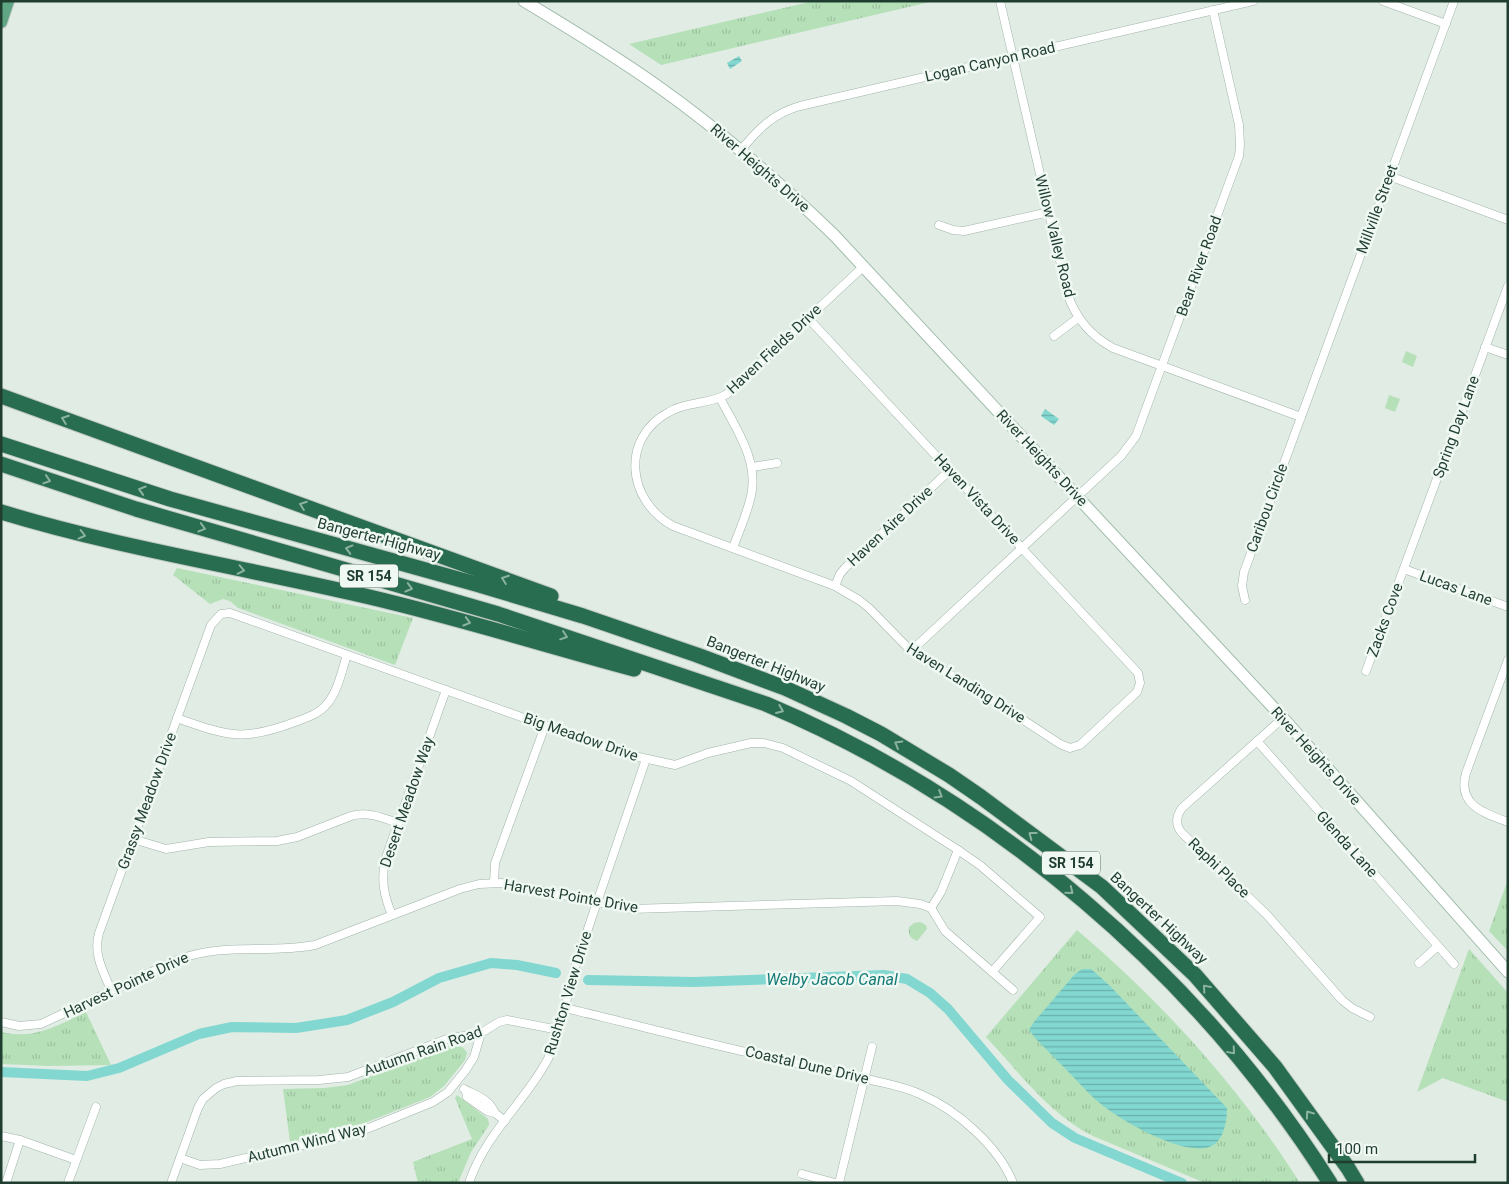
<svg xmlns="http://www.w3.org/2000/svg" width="1509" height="1184" font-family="Roboto,sans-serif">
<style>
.grass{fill:url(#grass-tufts)}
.pitch{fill:#b6e0b8}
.water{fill:url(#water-rules)}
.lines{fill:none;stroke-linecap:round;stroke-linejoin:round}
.canal{stroke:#82d7d1;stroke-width:10}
.street-casing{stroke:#a2b4aa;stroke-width:9}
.secondary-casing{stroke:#a0bcac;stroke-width:13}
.primary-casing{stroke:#c0c9c5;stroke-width:14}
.highway-casing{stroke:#c0c9c5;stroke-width:17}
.street{stroke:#fff;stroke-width:8}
.secondary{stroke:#fff;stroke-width:11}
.primary{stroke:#60a684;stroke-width:12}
.highway{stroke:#286d4f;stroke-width:15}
.oneway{stroke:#8cb2a1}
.labels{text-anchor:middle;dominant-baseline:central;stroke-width:5;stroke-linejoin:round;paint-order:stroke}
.shield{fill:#f0f8f3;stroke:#5e766a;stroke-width:1}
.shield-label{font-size:14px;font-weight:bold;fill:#1f3e2f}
.street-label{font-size:15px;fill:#1f3e2f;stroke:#f0f8f3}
.water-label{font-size:16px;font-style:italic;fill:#137a75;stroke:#f0f8f3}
</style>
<defs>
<pattern id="grass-tufts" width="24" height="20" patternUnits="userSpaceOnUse" patternTransform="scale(1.25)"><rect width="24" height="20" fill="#b6e0b8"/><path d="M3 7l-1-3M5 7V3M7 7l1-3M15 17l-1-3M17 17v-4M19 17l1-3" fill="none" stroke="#9cc19e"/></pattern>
<pattern id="water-rules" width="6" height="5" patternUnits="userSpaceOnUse" patternTransform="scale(1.25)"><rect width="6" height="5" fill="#82d7d1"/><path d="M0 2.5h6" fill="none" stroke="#6ab0aa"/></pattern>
</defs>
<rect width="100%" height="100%" fill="#e0ece4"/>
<g class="grass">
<polygon points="814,1 934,1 661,65 629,44"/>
<polygon points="177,568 413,618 395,665 238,608 230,601 223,599 210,604 173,575"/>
<polygon points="1508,880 1508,951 1489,931"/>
<path d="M 920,922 L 926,925 L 927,929 L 917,941 C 910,938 908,935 909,927 L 914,923 Z"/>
<path d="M 1077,930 C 1163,1003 1240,1088 1300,1183 L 1205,1183 L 1093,1136 C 1049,1114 1019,1072 986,1037 Z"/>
<polygon points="1469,949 1508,993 1508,1102 1443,1078 1417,1092"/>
<path d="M 86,1012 L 111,1065 L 50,1066 L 1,1064 L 1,1032 C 35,1040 56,1026 86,1012 Z"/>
<path d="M 452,1045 C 460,1045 463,1046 467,1053 L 465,1060 L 444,1086 L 430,1097 L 357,1126 L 290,1142 L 283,1089 L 325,1088 L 348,1085 Z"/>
<polygon points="457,1095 488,1119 489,1125 471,1152 458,1183 418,1183 413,1162 472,1139 455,1098"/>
</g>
<g class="pitch">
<polygon points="1406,351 1417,356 1413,367 1402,362"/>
<polygon points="1389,395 1400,399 1395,412 1385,408"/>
</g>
<g class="water">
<polygon points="739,56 742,61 730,69 727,63"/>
<polygon points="1045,409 1059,419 1054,425 1041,416"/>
<path d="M 1082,969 L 1091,969 L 1109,985 L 1227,1108 C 1227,1121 1224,1142 1209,1147 C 1183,1156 1121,1121 1101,1104 C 1093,1098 1086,1090 1079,1083 C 1065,1068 1050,1053 1036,1039 L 1029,1030 L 1034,1022 L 1074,975 Z"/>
</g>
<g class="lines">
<g class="canal">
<polyline points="588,980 694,982 884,975 907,979 930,993 948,1009 1008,1080 1052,1123 1075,1138 1182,1183"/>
<polyline points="1,1072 87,1076 119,1068 199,1034 232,1027 296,1028 347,1020 393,1002 439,978 491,963 517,965 556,973"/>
</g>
<defs>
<g id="street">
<path d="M 1000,1 L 1068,295 C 1076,319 1091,336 1113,348 L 1301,417"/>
<polyline points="1383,1 1446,24"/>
<path d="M 741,150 C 758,129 774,113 800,106 L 1253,1"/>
<polyline points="1389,176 1508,220"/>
<polyline points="939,225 953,230 964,231 1049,212"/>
<path d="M 808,318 L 1138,673 L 1140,683 L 1137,692 L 1080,745 L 1070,748 L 1060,744 L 1005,708 L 911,651 L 869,608 L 859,600 L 835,586 L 673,526 C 627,501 620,438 669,412 C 687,401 709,405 727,394 L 864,266"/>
<polyline points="1054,336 1078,318"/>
<polyline points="1485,347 1508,355"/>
<path d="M 720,398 C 736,429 759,460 751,496 C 747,514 739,531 733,548"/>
<polyline points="752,467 777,463"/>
<polyline points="1404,569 1508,607"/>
<polyline points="835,586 840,574 845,568 950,470"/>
<polyline points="1245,600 1242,586 1244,572 1454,1"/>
<polyline points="911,651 1121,456 1136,436 1239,156 1240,145 1239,125 1213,10"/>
<path d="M 1508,660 L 1466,773 C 1457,805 1484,813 1508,822"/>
<polyline points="1366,671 1508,286"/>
<path d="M 177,718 C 228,736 242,742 295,722 C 306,718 319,714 327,704 C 338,691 342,670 347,655"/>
<path d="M 1283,718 L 1182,808 C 1176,816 1175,825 1182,833 L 1267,915 L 1342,1000 L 1352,1008 L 1370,1017"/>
<polyline points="1257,741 1454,964"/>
<path d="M 133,839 L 166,849 L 209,842 L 277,841 L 297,837 L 351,816 C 367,811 383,818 398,823"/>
<polyline points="494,883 495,863 545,726"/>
<polyline points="931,908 941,892 958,850"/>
<path d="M 392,915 C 384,896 381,881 385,860 L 446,690"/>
<polyline points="1419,963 1438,946"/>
<path d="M 111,990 C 103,971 93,954 99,933 L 211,625 L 221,614 L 230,613 L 625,754 L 675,765 L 708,753 L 751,743 L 764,743 L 783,748 L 851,781 L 958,850 L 981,866 L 1040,917 L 992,972"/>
<path d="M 565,1008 C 633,1024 700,1042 768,1057 C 802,1065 837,1071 871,1080 C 888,1084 906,1087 922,1095 C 957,1110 999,1147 1013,1183"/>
<path d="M 1,1022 L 19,1026 L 41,1024 L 177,960 C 222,942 269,954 315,945 L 460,889 L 479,884 L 501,883 L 514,885 L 631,909 L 897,901 L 920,904 L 931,908 L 945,931 L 1013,990"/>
<path d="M 464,1089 C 477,1096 488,1098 495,1113"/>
<polyline points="466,1091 467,1097 487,1111 495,1113 505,1121"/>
<polyline points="1,1136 20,1140 76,1160"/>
<polyline points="180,1158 200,1165 220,1164 359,1132 433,1102 448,1092 465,1071 474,1057 481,1033"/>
<polyline points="802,1174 835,1183"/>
<polyline points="6,1183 20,1140"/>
<polyline points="68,1183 96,1107"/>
<polyline points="171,1183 198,1108 203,1099 216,1088 224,1084 237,1081 319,1080 348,1077 447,1039 481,1033 499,1022 507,1020 559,1030"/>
<path d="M 469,1183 C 486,1130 534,1095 555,1044 L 577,961 L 646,759"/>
<polyline points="839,1183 872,1047"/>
</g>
<path id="secondary" d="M 524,1 C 569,28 614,55 656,85 C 720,130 778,181 834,235 L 1283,718 L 1508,972"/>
<polyline id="primary" points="1,22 8,1"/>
<g id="highway">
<polyline points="1,396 551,596"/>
<polyline points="1,444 170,499 476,584 583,616 697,655 785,688 846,716 881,734 949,775 981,797 1102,887 1195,975 1275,1067 1348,1168 1357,1183"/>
<path d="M 1,464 L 136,509 L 498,614 L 766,704 C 994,800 1198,974 1330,1183"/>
<path d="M 1,512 C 116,547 235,566 352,593 C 447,614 540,644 634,669"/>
</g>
</defs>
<use href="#street" class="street-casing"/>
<use href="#secondary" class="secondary-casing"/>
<use href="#primary" class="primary-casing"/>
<use href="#highway" class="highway-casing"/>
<use href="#street" class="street"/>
<use href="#secondary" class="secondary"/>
<use href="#primary" class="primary"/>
<use href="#highway" class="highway"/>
</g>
<defs><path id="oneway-chevron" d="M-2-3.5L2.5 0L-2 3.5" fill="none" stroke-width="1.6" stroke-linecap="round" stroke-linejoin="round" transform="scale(1.25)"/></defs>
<g class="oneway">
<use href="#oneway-chevron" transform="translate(65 419) rotate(-160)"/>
<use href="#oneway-chevron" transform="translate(47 480) rotate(18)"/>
<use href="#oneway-chevron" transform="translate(142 490) rotate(-163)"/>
<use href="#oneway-chevron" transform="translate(303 505) rotate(-160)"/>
<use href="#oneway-chevron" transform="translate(202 528) rotate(16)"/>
<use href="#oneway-chevron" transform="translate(82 535) rotate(14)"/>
<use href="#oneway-chevron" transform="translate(349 549) rotate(-165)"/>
<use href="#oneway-chevron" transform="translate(241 570) rotate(12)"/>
<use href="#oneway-chevron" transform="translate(505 579) rotate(-160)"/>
<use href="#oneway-chevron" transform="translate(409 588) rotate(16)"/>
<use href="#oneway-chevron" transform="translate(467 622) rotate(16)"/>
<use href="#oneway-chevron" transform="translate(564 636) rotate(19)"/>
<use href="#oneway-chevron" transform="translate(780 710) rotate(23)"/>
<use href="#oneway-chevron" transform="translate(898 744) rotate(-150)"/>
<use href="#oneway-chevron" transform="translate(939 795) rotate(31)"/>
<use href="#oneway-chevron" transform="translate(1032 835) rotate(-143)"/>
<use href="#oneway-chevron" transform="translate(1070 891) rotate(39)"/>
<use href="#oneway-chevron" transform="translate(1206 988) rotate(-131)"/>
<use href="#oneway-chevron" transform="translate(1232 1051) rotate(49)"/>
<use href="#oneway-chevron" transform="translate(1309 1114) rotate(-126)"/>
</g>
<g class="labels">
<g class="shield">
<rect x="340" y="564.5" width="58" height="23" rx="4"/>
<rect x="1042" y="851.5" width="58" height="23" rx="4"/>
</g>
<g class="shield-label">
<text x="369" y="576">SR 154</text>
<text x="1071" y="863">SR 154</text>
</g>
<g class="street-label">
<text transform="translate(990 62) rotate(-13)">Logan Canyon Road</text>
<text transform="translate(760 168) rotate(41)">River Heights Drive</text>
<text transform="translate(1377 209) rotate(-70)">Millville Street</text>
<text transform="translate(1055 236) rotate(76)">Willow Valley Road</text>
<text transform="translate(1199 266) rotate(-70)">Bear River Road</text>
<text transform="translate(774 349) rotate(-43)">Haven Fields Drive</text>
<text transform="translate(1456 427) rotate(-70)">Spring Day Lane</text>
<text transform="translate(1042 458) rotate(47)">River Heights Drive</text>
<text transform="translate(977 499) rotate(47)">Haven Vista Drive</text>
<text transform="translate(1267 508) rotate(-70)">Caribou Circle</text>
<text transform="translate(890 526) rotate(-43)">Haven Aire Drive</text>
<text transform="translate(379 539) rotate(15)">Bangerter Highway</text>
<text transform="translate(1456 588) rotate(20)">Lucas Lane</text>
<text transform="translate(1385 620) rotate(-70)">Zacks Cove</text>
<text transform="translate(766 664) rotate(22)">Bangerter Highway</text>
<text transform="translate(966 683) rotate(32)">Haven Landing Drive</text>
<text transform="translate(581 737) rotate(19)">Big Meadow Drive</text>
<text transform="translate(1316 756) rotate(48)">River Heights Drive</text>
<text transform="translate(147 801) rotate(-70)">Grassy Meadow Drive</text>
<text transform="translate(407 802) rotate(-71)">Desert Meadow Way</text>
<text transform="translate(1347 844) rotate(48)">Glenda Lane</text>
<text transform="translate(1219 868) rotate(44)">Raphi Place</text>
<text transform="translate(571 896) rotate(10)">Harvest Pointe Drive</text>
<text transform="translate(1159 918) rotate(43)">Bangerter Highway</text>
<text transform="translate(126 985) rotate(-25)">Harvest Pointe Drive</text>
<text transform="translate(568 993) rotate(-73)">Rushton View Drive</text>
<text transform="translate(423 1051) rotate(-19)">Autumn Rain Road</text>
<text transform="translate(807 1065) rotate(13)">Coastal Dune Drive</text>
<text transform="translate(307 1143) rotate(-14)">Autumn Wind Way</text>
</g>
<g class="water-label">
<text x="832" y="979">Welby Jacob Canal</text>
</g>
</g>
<rect width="1509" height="1184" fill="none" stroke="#1f3e2f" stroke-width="5"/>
<path d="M1329 1154v8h146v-8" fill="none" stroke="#1f3e2f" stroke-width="2.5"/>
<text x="1336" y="1154" font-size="15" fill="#1f3e2f" stroke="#f0f8f3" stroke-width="4" paint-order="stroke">100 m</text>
</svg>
